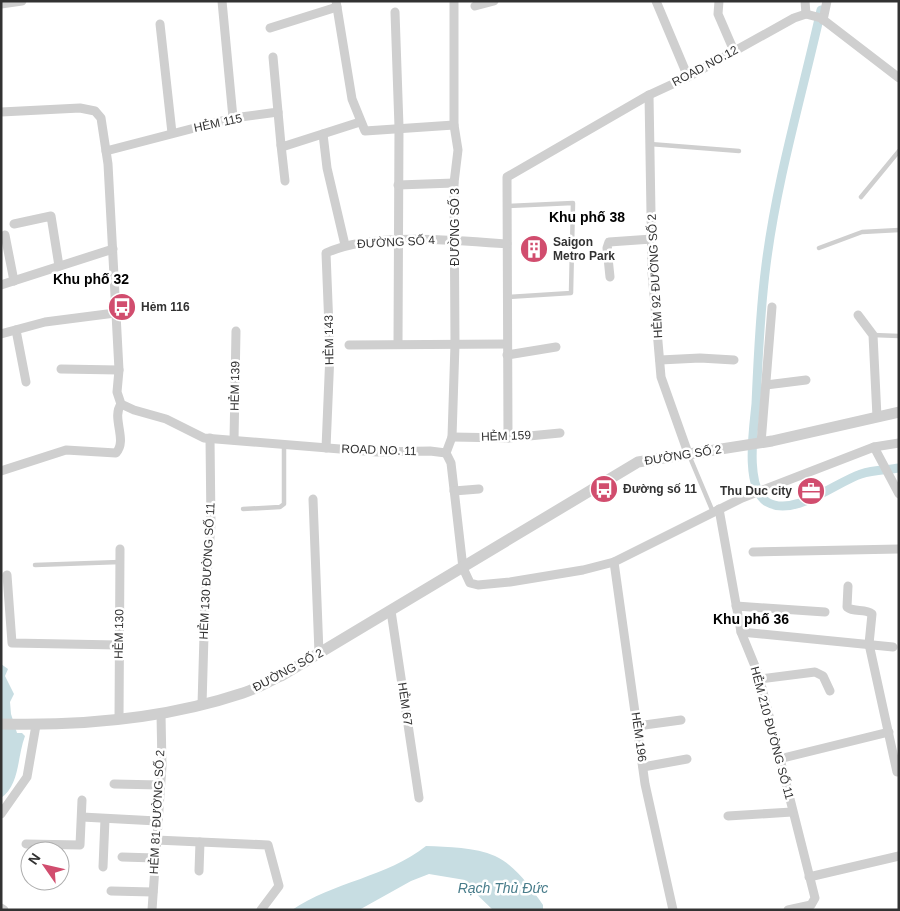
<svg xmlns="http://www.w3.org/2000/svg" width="900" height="911" font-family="Helvetica,sans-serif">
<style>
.water{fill:#c7dde2}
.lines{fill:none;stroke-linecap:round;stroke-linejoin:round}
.canal{stroke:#c7dde2;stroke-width:9}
.service{stroke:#cfcfcf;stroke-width:4.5}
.minor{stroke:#cfcfcf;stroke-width:9}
.tertiary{stroke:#cfcfcf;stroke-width:11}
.labels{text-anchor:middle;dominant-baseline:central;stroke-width:5;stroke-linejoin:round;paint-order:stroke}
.street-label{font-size:12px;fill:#323232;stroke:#fff}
.poi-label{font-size:12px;font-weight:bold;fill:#323232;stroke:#fff;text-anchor:start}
.neighbourhood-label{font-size:14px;font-weight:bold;fill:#000;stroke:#fff}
.water-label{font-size:14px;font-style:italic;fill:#497d8b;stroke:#fff}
</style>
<rect width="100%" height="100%" fill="#fff"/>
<g class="water">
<path d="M 1,664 L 8,669 L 5,676 L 14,694 L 10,702 L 11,714 L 17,733 L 22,733 L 25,736 C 17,757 20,785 1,798 Z"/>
<path d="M 426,846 C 448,847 475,847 495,856 C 515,865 531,888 543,905 L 543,910 L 493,910 L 468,886 L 465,880 L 429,874 L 411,881 L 359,910 L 292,910 C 333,882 387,877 426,846 Z"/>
</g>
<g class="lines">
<path class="canal" d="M 821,10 C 802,95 777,178 766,265 C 760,311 758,357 756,404 C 754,426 744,488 767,502 C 794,518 836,482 861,474 C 873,470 887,470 899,468"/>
<g class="service">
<polyline points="650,144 739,151"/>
<polyline points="861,197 899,151"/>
<polyline points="507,206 573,203 571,293 507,297"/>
<polyline points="819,248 862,232 899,230"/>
<polyline points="873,335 899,336"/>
<polyline points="689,455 713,512"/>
<polyline points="243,509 280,507 284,504 284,444"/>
<polyline points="35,565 120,562"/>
</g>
<g class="minor">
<polyline points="222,1 233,118"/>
<polyline points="336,1 352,99 365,131 454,125"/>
<polyline points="656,1 688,77"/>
<polyline points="719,1 718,14 734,51"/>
<polyline points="805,1 806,14"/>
<polyline points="1,4 22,1"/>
<polyline points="475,6 494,1"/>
<polyline points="395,12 399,127 398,344"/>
<polyline points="823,20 827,1"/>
<polyline points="160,24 172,133"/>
<polyline points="270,28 337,7"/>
<polyline points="649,95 652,272 661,377 688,453"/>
<polyline points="1,112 80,108 95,111 101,118 108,164 119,370 117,392 121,404 134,410 166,419 204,438 377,452 430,451 446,453"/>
<polyline points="278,112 281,145 285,146 360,122"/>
<polyline points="323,134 327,168 345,245"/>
<polyline points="281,145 285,181"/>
<polyline points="106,151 233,118 278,112 273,57"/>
<polyline points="398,185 454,183"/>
<polyline points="14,224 51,216 59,266"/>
<polyline points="5,235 14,281"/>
<polyline points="610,277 607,248 609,242 652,239"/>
<polyline points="1,285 113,249"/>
<polyline points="858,315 873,335 877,417"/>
<polyline points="16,330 26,382"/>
<polyline points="1,334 45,322 115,313"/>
<polyline points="349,345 507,344"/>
<polyline points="507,355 556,347"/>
<polyline points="660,360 700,358 734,360"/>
<polyline points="61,369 119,370"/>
<polyline points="766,385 806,380"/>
<polyline points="452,437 508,438 560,433"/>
<polyline points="508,438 507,177 649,95 688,77 794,18 806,14 821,18 899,78"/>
<polyline points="234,440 236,331"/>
<polyline points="761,443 772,307"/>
<polyline points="874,447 899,494"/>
<path d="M 326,448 L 330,353 L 326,253 C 370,232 458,240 507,244"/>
<polyline points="446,453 451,463 463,568 470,583 478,585 510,582 583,570 614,562 742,498 874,447 899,443"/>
<polyline points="446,453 452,437 455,344 454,183 458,150 454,125 454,1"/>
<path d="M 1,471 L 66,450 L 116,453 C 128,440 111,418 121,404"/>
<polyline points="454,491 479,489"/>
<polyline points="313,499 319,653"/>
<polyline points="719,509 741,632 759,676 815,898 811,905 788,910"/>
<polyline points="753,552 899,549"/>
<polyline points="614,562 645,784 673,910"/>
<polyline points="7,575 12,643 118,645"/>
<path d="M 848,586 L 847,607 C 854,613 865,608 872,614 L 869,644 L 897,772"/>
<polyline points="736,606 825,612"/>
<polyline points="391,611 419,798"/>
<polyline points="741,632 893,647"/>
<polyline points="760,679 815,672 823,676 830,691"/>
<polyline points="202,705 205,600 211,525 210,438"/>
<polyline points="119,719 120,549"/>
<polyline points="637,726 681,720"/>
<polyline points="779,759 889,732"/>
<polyline points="643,767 687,759"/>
<polyline points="114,784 160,785"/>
<polyline points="1,814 27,777 36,725"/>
<polyline points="728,816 792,812"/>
<polyline points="82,817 157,821"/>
<polyline points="156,840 268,845 279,886 261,910"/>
<polyline points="26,844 80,845 82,800"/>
<polyline points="122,857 155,858"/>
<polyline points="103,867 105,819"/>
<polyline points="199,871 200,842"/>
<polyline points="809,877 899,856"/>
<polyline points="111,891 153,892"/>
<polyline points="1,908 4,910"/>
<polyline points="152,910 162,766 161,714"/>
</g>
<path class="tertiary" d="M 1,724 C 82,726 165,719 243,693 C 256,689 269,681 281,676 L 638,462 L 772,441 L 899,412"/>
</g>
<defs>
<symbol id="building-disc" viewBox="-11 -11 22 22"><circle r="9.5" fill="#d14d6e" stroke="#fff"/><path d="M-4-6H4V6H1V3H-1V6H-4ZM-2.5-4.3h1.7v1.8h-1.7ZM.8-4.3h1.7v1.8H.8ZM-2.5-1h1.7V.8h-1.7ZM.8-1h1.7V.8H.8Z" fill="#fff"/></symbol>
<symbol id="bus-disc" viewBox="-11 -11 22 22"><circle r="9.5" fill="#d14d6e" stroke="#fff"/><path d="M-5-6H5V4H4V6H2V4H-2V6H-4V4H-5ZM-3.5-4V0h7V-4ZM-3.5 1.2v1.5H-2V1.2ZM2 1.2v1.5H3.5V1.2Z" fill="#fff"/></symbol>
<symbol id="office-disc" viewBox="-11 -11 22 22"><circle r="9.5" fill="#d14d6e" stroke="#fff"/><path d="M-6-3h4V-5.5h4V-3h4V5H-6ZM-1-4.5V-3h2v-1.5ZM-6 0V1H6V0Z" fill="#fff"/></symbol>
</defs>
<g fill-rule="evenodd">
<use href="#building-disc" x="518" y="233" width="32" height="32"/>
<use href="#bus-disc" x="106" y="291" width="32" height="32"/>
<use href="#bus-disc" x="588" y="473" width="32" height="32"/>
<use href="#office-disc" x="795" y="475" width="32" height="32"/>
</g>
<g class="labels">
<g class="street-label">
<text transform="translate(705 66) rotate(-28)">ROAD NO.12</text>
<text transform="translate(218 123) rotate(-12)">HẺM 115</text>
<text transform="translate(455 227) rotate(-90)">ĐƯỜNG SỐ 3</text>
<text transform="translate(396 242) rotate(-3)">ĐƯỜNG SỐ 4</text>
<text transform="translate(655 276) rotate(-93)">HẺM 92 ĐƯỜNG SỐ 2</text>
<text transform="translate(329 340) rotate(-91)">HẺM 143</text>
<text transform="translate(235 386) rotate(-89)">HẺM 139</text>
<text transform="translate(506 436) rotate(-2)">HẺM 159</text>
<text transform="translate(379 450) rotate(2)">ROAD NO. 11</text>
<text transform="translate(683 455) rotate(-9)">ĐƯỜNG SỐ 2</text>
<text transform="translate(207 571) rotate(-87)">HẺM 130 ĐƯỜNG SỐ 11</text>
<text transform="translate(119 634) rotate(-89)">HẺM 130</text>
<text transform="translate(288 670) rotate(-28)">ĐƯỜNG SỐ 2</text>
<text transform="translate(405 704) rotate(82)">HẺM 67</text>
<text transform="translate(772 733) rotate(75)">HẺM 210 ĐƯỜNG SỐ 11</text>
<text transform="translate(639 737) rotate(82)">HẺM 196</text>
<text transform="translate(157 812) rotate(-87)">HẺM 81 ĐƯỜNG SỐ 2</text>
</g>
<g class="poi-label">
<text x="553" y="242">Saigon<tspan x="553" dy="14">Metro Park</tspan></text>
<text x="141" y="307">Hẻm 116</text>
<text x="623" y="489">Đường số 11</text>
<text x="792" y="491" text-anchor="end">Thu Duc city</text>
</g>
<g class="neighbourhood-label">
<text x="587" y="217">Khu phố 38</text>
<text x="91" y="279">Khu phố 32</text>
<text x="751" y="619">Khu phố 36</text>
</g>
<g class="water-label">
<text x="503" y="888">Rạch Thủ Đức</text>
</g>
</g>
<rect width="900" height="911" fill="none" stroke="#323232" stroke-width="5"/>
<g transform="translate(45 866) rotate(304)"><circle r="24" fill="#ffffff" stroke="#adadad"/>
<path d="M0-4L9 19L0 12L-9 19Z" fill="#d14d6e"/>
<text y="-8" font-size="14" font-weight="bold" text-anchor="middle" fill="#323232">N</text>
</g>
</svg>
